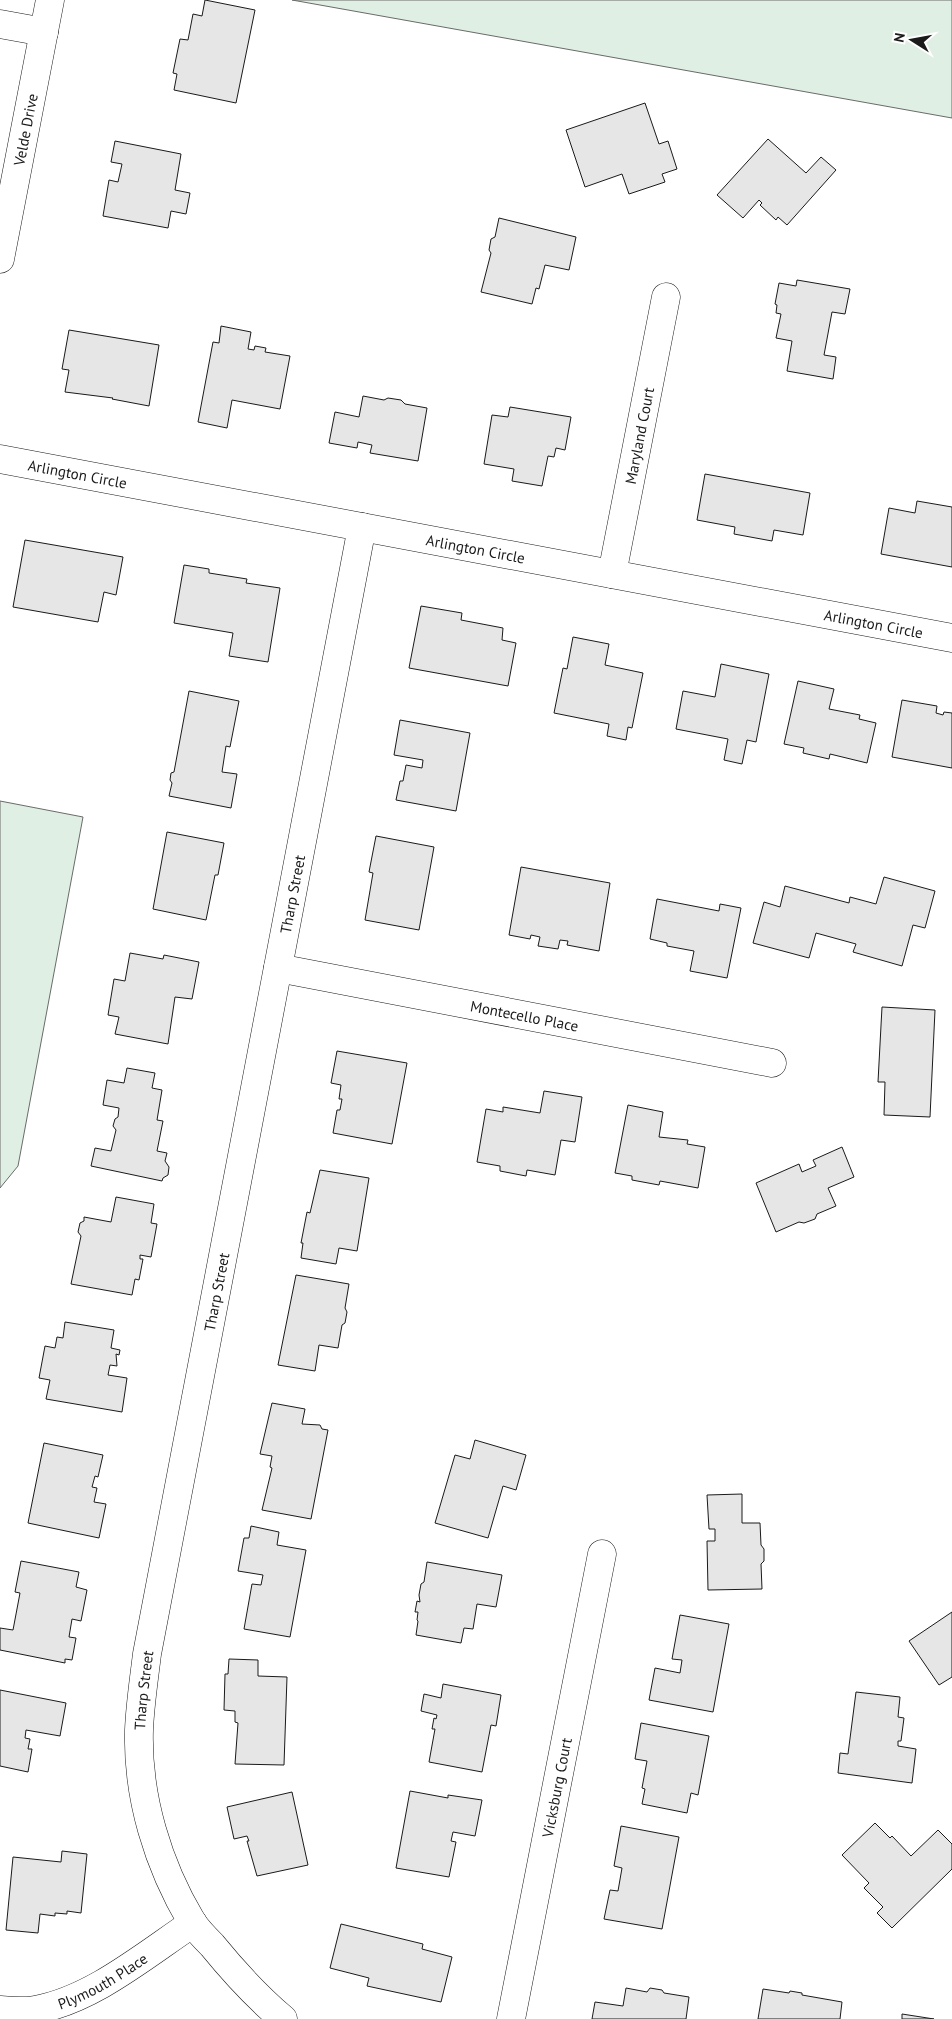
<svg xmlns="http://www.w3.org/2000/svg" width="952" height="2019" font-family="'PT Sans',sans-serif">
<style>
.green{fill:#e0efe3;stroke:#6a6a6a}
.building{fill:#e6e6e6;stroke:#1a1a1a}
.lines{fill:none;stroke-linecap:round;stroke-linejoin:round}
.minor-casing{stroke:#1a1a1a;stroke-width:29}
.minor{stroke:#fff;stroke-width:28}
.labels{text-anchor:middle;dominant-baseline:central;stroke-width:4;stroke-linejoin:round;paint-order:stroke}
.street-label{font-size:15px;fill:#1a1a1a;stroke:#fff}
</style>
<rect width="100%" height="100%" fill="#fff"/>
<g class="green">
<polygon points="292,0 952,0 952,118"/>
<polygon points="0,801 83,817 18,1166 0,1188"/>
</g>
<g class="building">
<polygon points="205,0 255,10 236,103 174,90 177,74 173,73 180,39 188,40 193,14 202,16"/>
<polygon points="645,103 659,144 668,141 677,169 662,174 665,182 629,194 622,174 585,187 566,130"/>
<polygon points="768,139 806,173 821,157 836,170 787,225 778,217 776,220 760,205 762,203 759,200 743,218 717,195"/>
<polygon points="115,141 181,154 175,190 190,193 186,214 171,211 168,228 103,216 109,180 118,182 122,164 111,162"/>
<polygon points="499,218 576,237 569,270 545,265 539,289 536,288 532,304 481,292 491,253 489,250 491,239 495,237"/>
<polygon points="797,280 850,289 845,314 832,312 824,355 836,357 833,379 787,371 792,341 776,338 781,314 776,313 777,305 775,304 779,283 796,286"/>
<polygon points="221,326 251,332 248,349 254,350 255,346 266,348 265,352 290,356 280,409 232,400 227,428 198,422 213,342 219,343"/>
<polygon points="69,330 159,345 149,406 112,399 113,398 65,392 69,370 62,369"/>
<polygon points="363,396 384,400 388,398 401,400 405,404 427,408 418,461 370,453 372,445 358,442 357,448 329,443 335,412 359,417"/>
<polygon points="510,407 571,417 565,450 556,448 554,457 548,456 542,486 512,481 514,469 484,464 492,415 508,417"/>
<polygon points="705,474 810,493 803,535 774,530 772,541 734,534 735,527 697,520"/>
<polygon points="917,501 952,507 952,567 881,554 889,508 915,513"/>
<polygon points="25,540 123,557 116,595 104,592 98,622 13,607"/>
<polygon points="184,565 209,569 209,573 247,579 246,583 280,588 268,662 229,656 233,633 174,623"/>
<polygon points="421,606 462,613 461,620 503,628 502,640 516,643 508,686 409,668"/>
<polygon points="573,637 609,644 605,665 643,673 632,728 628,727 626,740 607,736 609,724 554,713 563,668 567,669"/>
<polygon points="721,664 769,674 756,742 747,740 742,764 724,760 728,739 676,729 683,691 715,697"/>
<polygon points="798,681 834,689 829,709 860,715 859,719 876,723 867,763 830,754 829,759 803,753 804,748 784,744"/>
<polygon points="189,691 239,701 230,747 226,746 222,772 237,774 231,808 169,796 172,783 170,780 171,773 174,772"/>
<polygon points="902,700 937,706 936,713 943,715 944,712 952,713 952,768 892,757"/>
<polygon points="400,720 470,733 456,811 396,800 400,781 403,781 406,765 422,768 423,760 394,755"/>
<polygon points="167,832 224,843 218,875 215,875 206,920 153,909"/>
<polygon points="376,836 434,847 419,930 365,920 373,873 369,872"/>
<polygon points="521,867 610,883 599,951 567,945 568,941 560,940 558,949 538,946 540,937 531,935 530,939 509,935"/>
<polygon points="884,877 935,891 925,928 913,925 902,966 853,952 856,944 816,933 809,958 753,943 764,902 780,907 785,886 849,903 850,897 876,904"/>
<polygon points="657,899 719,911 720,904 741,908 727,978 690,971 694,951 667,946 667,943 650,939"/>
<polygon points="130,953 163,959 164,955 199,962 192,999 175,997 168,1044 115,1034 119,1017 108,1015 114,979 125,981"/>
<polygon points="882,1007 935,1010 930,1117 884,1115 885,1082 878,1082"/>
<polygon points="337,1051 407,1063 392,1144 333,1133 337,1110 340,1110 342,1099 339,1099 341,1085 331,1083"/>
<polygon points="127,1068 155,1073 152,1088 162,1090 157,1120 163,1121 157,1151 167,1153 165,1161 169,1167 168,1175 163,1178 162,1181 91,1166 95,1148 111,1151 116,1130 113,1126 115,1119 118,1117 119,1108 103,1105 107,1080 124,1083"/>
<polygon points="544,1091 582,1097 575,1142 561,1140 555,1175 527,1170 526,1176 500,1171 500,1166 477,1162 486,1109 503,1112 503,1107 540,1113"/>
<polygon points="628,1105 663,1112 659,1137 688,1140 687,1144 705,1147 698,1188 660,1181 659,1185 632,1180 632,1176 615,1173"/>
<polygon points="842,1147 854,1177 828,1188 836,1206 817,1214 815,1219 804,1223 799,1222 776,1232 756,1183 799,1164 802,1172 816,1166 813,1160"/>
<polygon points="320,1170 369,1178 357,1251 339,1248 336,1264 301,1258 303,1243 301,1243 307,1212 310,1213"/>
<polygon points="116,1197 154,1204 151,1223 157,1224 151,1257 140,1255 140,1259 143,1259 139,1280 135,1279 132,1295 71,1284 81,1236 78,1232 80,1223 84,1221 84,1217 111,1222"/>
<polygon points="296,1275 349,1284 345,1308 347,1312 345,1323 342,1325 338,1348 319,1345 315,1371 278,1365"/>
<polygon points="65,1322 114,1330 111,1348 120,1350 119,1355 116,1354 117,1366 110,1365 108,1375 127,1378 122,1412 46,1399 50,1380 39,1378 45,1346 55,1348 57,1337 63,1338"/>
<polygon points="272,1403 305,1409 302,1424 320,1425 322,1429 328,1430 311,1519 262,1510 272,1468 270,1467 272,1456 260,1454"/>
<polygon points="475,1440 526,1455 516,1490 503,1486 488,1538 435,1523 455,1455 470,1459"/>
<polygon points="44,1443 103,1455 98,1477 95,1476 92,1487 97,1488 94,1502 106,1504 99,1538 28,1523"/>
<polygon points="742,1494 742,1523 760,1523 761,1545 764,1549 764,1561 761,1564 762,1589 708,1590 707,1541 715,1541 715,1529 709,1529 707,1495"/>
<polygon points="251,1526 279,1532 277,1545 306,1550 290,1637 244,1629 252,1584 261,1585 263,1575 238,1571 244,1538 249,1538"/>
<polygon points="21,1561 79,1572 76,1587 87,1590 81,1621 72,1619 69,1637 76,1638 72,1660 65,1659 65,1663 0,1650 0,1628 13,1630 20,1593 15,1592"/>
<polygon points="427,1562 502,1575 496,1607 477,1604 473,1629 464,1628 461,1643 416,1635 418,1621 417,1620 418,1612 415,1612 417,1601 420,1602 419,1595 421,1584 424,1582"/>
<polygon points="952,1612 952,1677 939,1685 909,1641"/>
<polygon points="680,1615 729,1624 713,1712 649,1700 655,1668 680,1673 682,1660 672,1659"/>
<polygon points="229,1659 258,1660 258,1676 287,1677 284,1765 235,1764 238,1723 235,1722 235,1711 224,1710 225,1674 228,1674"/>
<polygon points="443,1684 501,1695 496,1726 491,1725 482,1772 429,1762 435,1729 432,1729 434,1718 436,1719 437,1715 421,1711 424,1694 441,1698"/>
<polygon points="0,1690 66,1703 60,1736 26,1730 25,1738 30,1739 28,1749 32,1749 28,1772 0,1766"/>
<polygon points="856,1692 900,1697 898,1717 904,1718 901,1741 898,1741 898,1746 916,1749 912,1783 838,1773 840,1753 848,1754"/>
<polygon points="641,1723 709,1736 698,1795 691,1793 687,1813 642,1804 645,1789 642,1788 647,1761 635,1759"/>
<polygon points="410,1791 448,1798 448,1795 482,1800 475,1836 453,1832 451,1841 456,1842 449,1877 396,1868"/>
<polygon points="292,1792 308,1865 257,1876 247,1841 249,1841 247,1836 234,1839 227,1807"/>
<polygon points="875,1823 890,1838 892,1836 911,1856 938,1830 952,1844 952,1869 892,1928 877,1913 883,1907 864,1888 869,1883 842,1855"/>
<polygon points="621,1826 679,1837 662,1929 604,1919 610,1890 618,1891 622,1868 614,1866"/>
<polygon points="62,1851 87,1854 81,1913 67,1911 67,1914 55,1913 55,1916 40,1914 38,1933 6,1930 13,1857 61,1862"/>
<polygon points="341,1924 423,1944 422,1949 452,1957 441,2002 367,1986 369,1978 330,1968"/>
<polygon points="626,1988 647,1992 650,1988 662,1990 664,1993 689,1997 686,2019 592,2019 595,2002 623,2006"/>
<polygon points="763,1989 789,1993 790,1991 802,1993 802,1995 842,2002 840,2019 758,2019"/>
<polygon points="902,2014 934,2019 902,2019"/>
</g>
<g class="lines">
<defs>
<g id="minor">
<polyline points="0,24 44,32"/>
<path id="s1" d="M 0,259 L 50,0"/>
<path id="s2" d="M 0,459 L 952,638"/>
<path id="s3" d="M 612,574 L 666,297"/>
<path id="s4" d="M 278,968 L 772,1063"/>
<path id="s5" d="M 0,2010 C 11,2011 23,2012 35,2010 C 92,2000 145,1955 193,1923"/>
<path id="s6" d="M 283,2019 C 257,1997 234,1972 212,1945 C 205,1938 197,1930 192,1922 C 158,1865 137,1797 139,1730 C 140,1705 144,1679 147,1654 L 362,527"/>
<path id="s7" d="M 511,2019 L 602,1554"/>
</g>
</defs>
<use href="#minor" class="minor-casing"/>
<use href="#minor" class="minor"/>
</g>
<g class="labels">
<g class="street-label">
<text stroke="none"><textPath href="#s1" startOffset="132">Velde Drive</textPath></text>
<text stroke="none"><textPath href="#s3" startOffset="141">Maryland Court</textPath></text>
<text stroke="none"><textPath href="#s2" startOffset="79">Arlington Circle</textPath></text>
<text stroke="none"><textPath href="#s2" startOffset="484">Arlington Circle</textPath></text>
<text stroke="none"><textPath href="#s2" startOffset="889">Arlington Circle</textPath></text>
<text stroke="none"><textPath href="#s6" startOffset="1185">Tharp Street</textPath></text>
<text stroke="none"><textPath href="#s4" startOffset="251">Montecello Place</textPath></text>
<text stroke="none"><textPath href="#s6" startOffset="780">Tharp Street</textPath></text>
<text stroke="none"><textPath href="#s6" startOffset="375">Tharp Street</textPath></text>
<text stroke="none"><textPath href="#s7" startOffset="236">Vicksburg Court</textPath></text>
<text stroke="none"><textPath href="#s5" startOffset="109">Plymouth Place</textPath></text>
</g>
</g>
<g transform="translate(912 40) rotate(281)" stroke="#ffffff" stroke-width="4" paint-order="stroke">
<path d="M0-4L9 19L0 12L-9 19Z" fill="#1a1a1a"/>
<text y="-8" font-size="14" font-weight="bold" text-anchor="middle" fill="#1a1a1a">N</text>
</g>
</svg>
